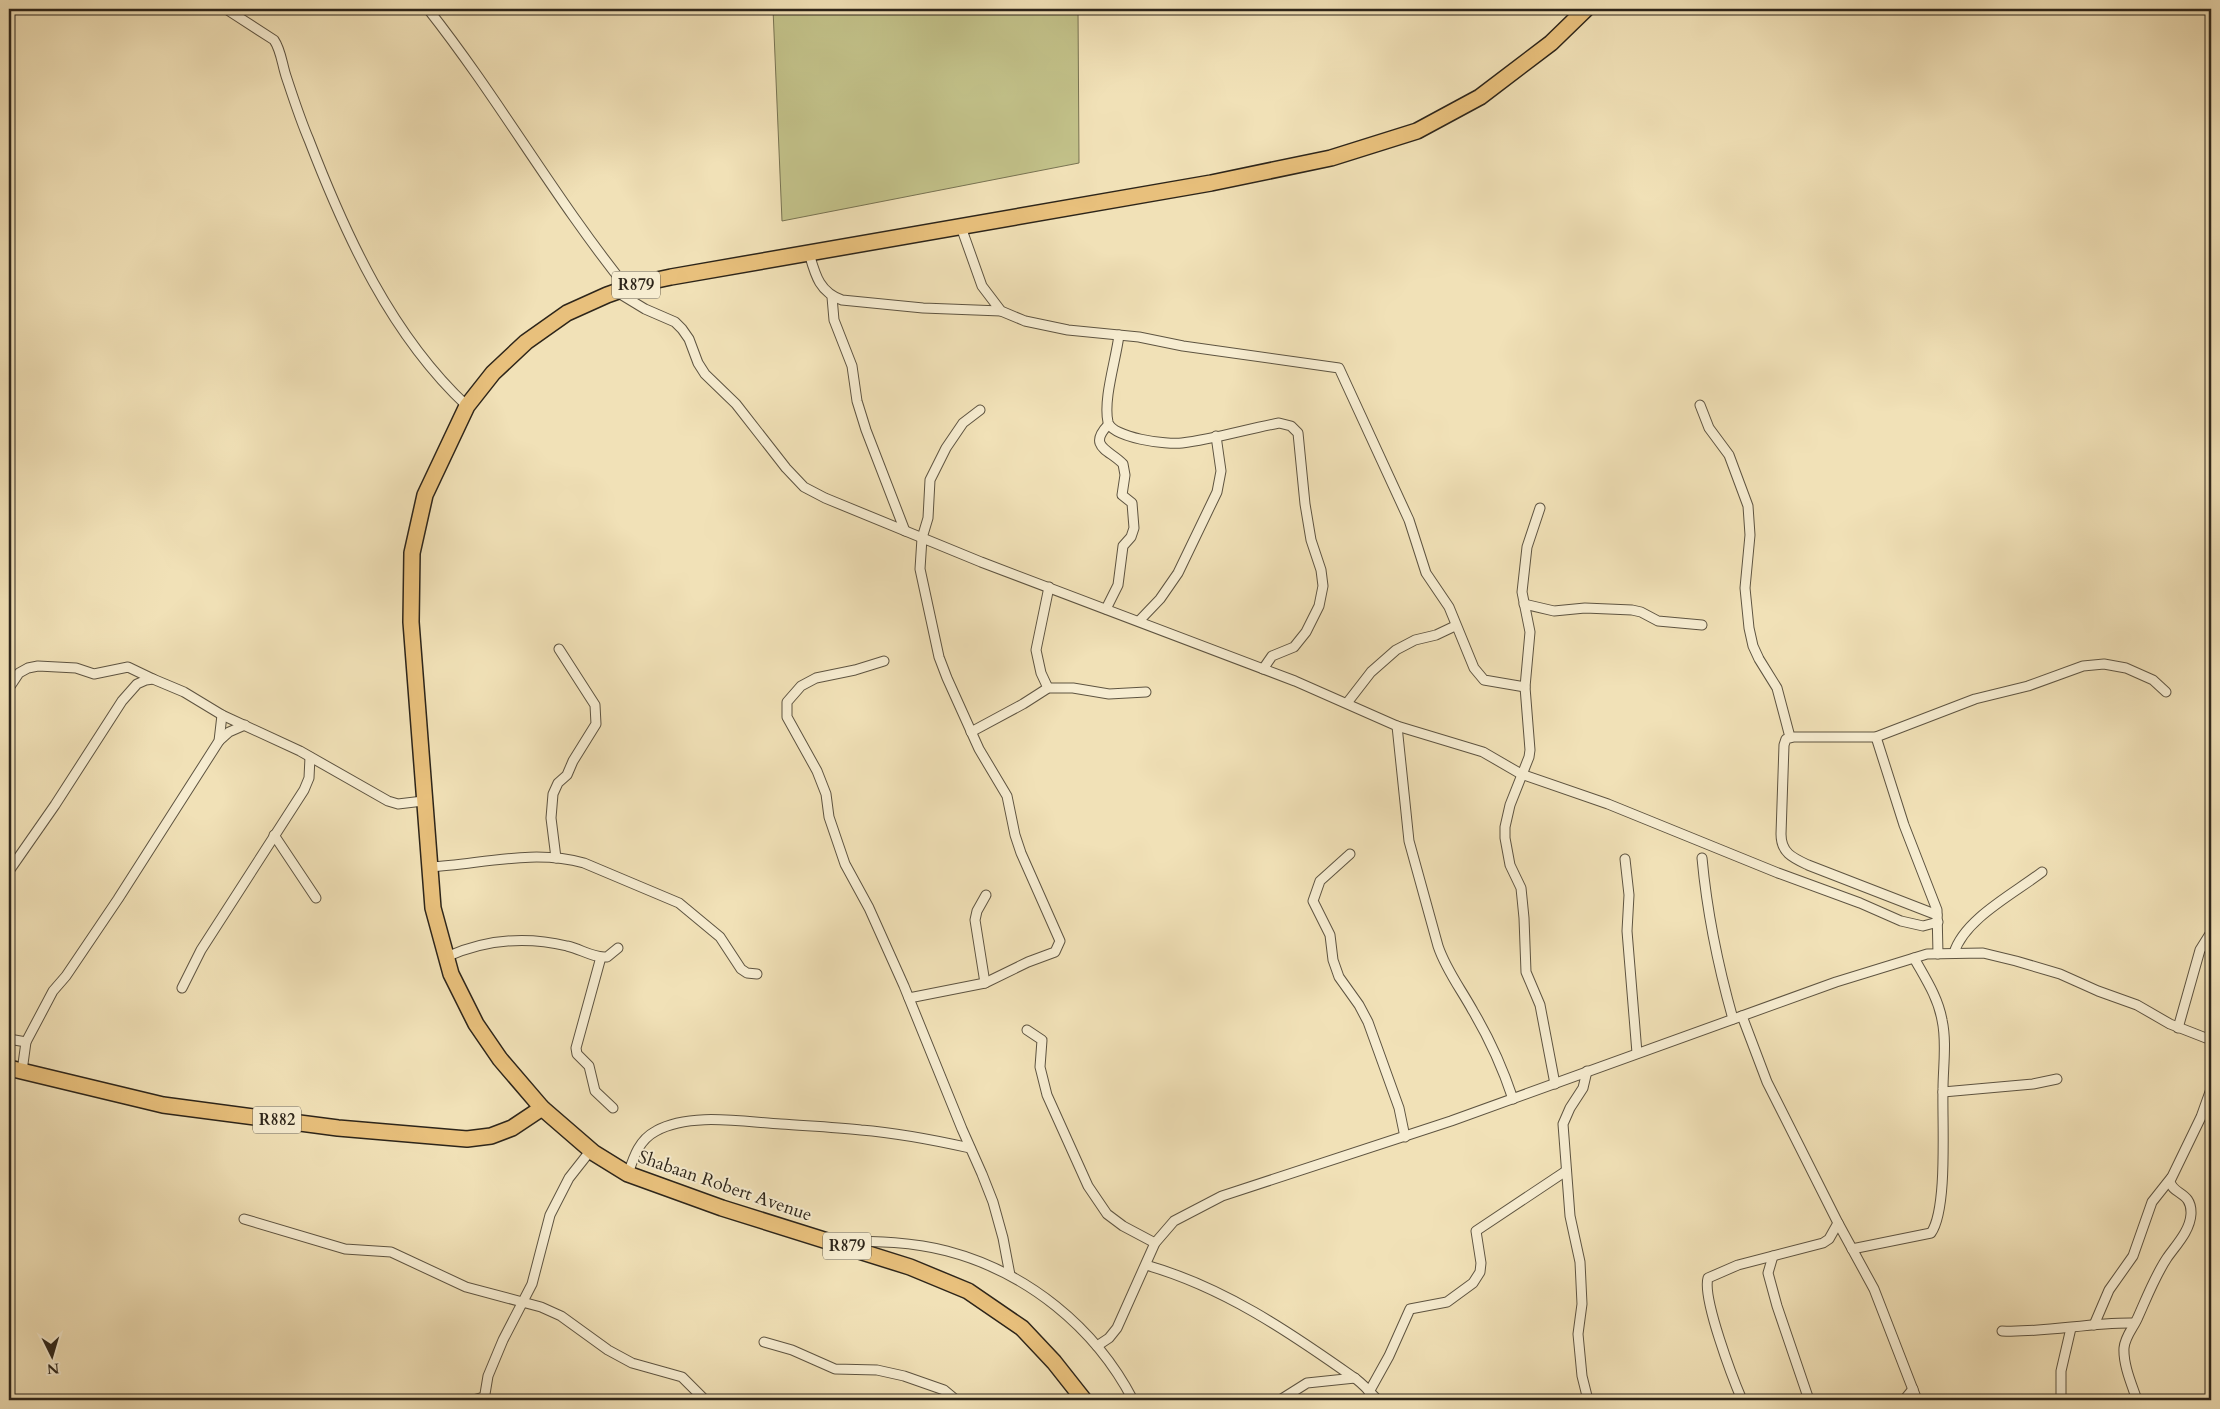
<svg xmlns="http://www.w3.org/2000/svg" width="2220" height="1409" font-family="Cardo,serif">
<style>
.green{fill:#c2c189;stroke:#787352}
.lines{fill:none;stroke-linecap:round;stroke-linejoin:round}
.street-casing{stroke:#5e5441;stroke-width:11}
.primary-casing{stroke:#2d251a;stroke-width:18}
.street{stroke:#f6ecd0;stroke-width:9}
.primary{stroke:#e8c07c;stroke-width:15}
.labels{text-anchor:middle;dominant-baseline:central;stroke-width:4;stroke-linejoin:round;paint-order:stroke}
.shield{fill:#f6ecd0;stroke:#696151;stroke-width:1}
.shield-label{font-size:16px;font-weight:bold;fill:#2d251a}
.street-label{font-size:18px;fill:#2d251a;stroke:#f6ecd0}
</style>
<rect width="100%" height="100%" fill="#f1e1b7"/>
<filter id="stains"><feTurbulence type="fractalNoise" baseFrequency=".004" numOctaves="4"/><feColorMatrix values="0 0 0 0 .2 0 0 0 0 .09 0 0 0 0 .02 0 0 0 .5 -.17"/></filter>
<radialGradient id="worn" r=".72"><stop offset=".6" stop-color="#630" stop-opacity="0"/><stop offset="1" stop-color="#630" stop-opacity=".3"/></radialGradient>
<polygon class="green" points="773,9 1078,9 1079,163 782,221"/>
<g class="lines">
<defs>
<g id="street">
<path d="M 226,9 L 274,40 C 281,50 282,64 286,76 C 293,97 300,119 309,140 C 346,236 391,335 467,406"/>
<path d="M 428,9 C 499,99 555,199 627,288"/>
<polyline points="961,227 982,286 1001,311 1025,321 1068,330 1139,337 1183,346 1339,368 1409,520 1426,573 1449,607 1474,668 1484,680 1525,687"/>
<path d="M 809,253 C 815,274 819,292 842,300 L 923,308 L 1001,311"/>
<polyline points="617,292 645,309 675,322 682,329 689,339 698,363 705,374 736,404 786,468 804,487 825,498 981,562 1295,681 1397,726 1483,752 1521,774 1608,804 1778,873 1860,903 1901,921 1923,926 1938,922"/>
<polyline points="832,297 834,320 852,366 857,401 866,430 905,531"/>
<path d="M 1119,335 C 1116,360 1103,399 1108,422 C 1112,438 1167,445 1182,443 C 1214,439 1247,429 1279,423 L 1291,426 L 1298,433 L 1305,504 L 1311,540 L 1321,570 L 1323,586 L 1319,606 L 1306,632 L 1294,647 L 1272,656 L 1263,669"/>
<polyline points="1700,405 1709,428 1729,455 1748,506 1750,535 1745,588 1749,628 1753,646 1759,659 1777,688 1790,737"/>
<polyline points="1540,508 1527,547 1522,592 1530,632 1525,687 1530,750 1529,757 1510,805 1505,827 1505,838 1510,865 1521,888 1524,918 1526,972 1540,1005 1555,1084"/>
<polyline points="1524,604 1554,611 1585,608 1632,610 1641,612 1658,621 1702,625"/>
<path d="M 1106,609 L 1118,585 L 1123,546 L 1131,537 L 1134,528 L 1132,503 L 1122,495 L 1125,475 L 1123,464 C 1110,450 1087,447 1108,425"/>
<polyline points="1139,621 1160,599 1178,573 1217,492 1221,471 1216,436"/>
<polyline points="884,661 855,670 816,678 801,686 787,702 787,717 817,771 826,794 829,817 845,864 869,908 904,986 962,1129 982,1174 993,1202 1003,1238 1010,1275"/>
<polyline points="9,688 19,673 28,668 38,666 76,668 94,674 128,667 153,679"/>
<polyline points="1048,688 1041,673 1036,650 1049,587"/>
<polyline points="1347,703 1371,672 1396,650 1415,640 1436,635 1455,626"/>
<path d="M 1397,726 L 1409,841 L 1438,946 C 1446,970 1461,989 1473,1011 C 1489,1038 1503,1069 1513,1099"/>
<polyline points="971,732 1023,704 1048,688 1073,688 1109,694 1146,692"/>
<polyline points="1876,737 1904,825 1937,910 1938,954"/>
<polyline points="219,741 229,732 245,725"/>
<polyline points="274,835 316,898"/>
<polyline points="1350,854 1320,881 1313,901 1330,935 1333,960 1339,977 1359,1005 1368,1022 1399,1108 1405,1137"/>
<polyline points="556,858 551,818 553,794 558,783 567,775 573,761 596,724 595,705 559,649"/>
<path d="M 1702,858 C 1707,912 1718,966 1733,1019"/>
<polyline points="1625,859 1629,895 1627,931 1637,1053"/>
<path d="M 430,867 C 481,864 534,849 584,863 L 679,903 L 720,937 L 741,969 L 747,973 L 757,974"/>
<polyline points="9,871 55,805 122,701 137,684 146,680 153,679 184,692 222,715 300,751 388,801 398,804 423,801"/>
<path d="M 1937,915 L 1808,865 C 1793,858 1781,853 1781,834 L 1784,745 L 1786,739 L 1794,737 L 1876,737 L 1975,699 L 2028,686 L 2083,666 L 2104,664 L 2126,668 L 2153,680 L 2166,692"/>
<path d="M 1954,953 C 1964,919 2015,893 2042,872"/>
<path d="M 446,957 C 484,940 526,936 567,946 C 581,949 593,958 607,957 L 618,948"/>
<polyline points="601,957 576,1048 577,1054 589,1066 595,1091 613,1108"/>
<polyline points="985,983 975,920 977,911 986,895"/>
<polyline points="182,988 201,950 304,790 309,778 310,757"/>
<polyline points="909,998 985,983 1028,962 1055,952 1060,941 1021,853 1015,835 1007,796 979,749 947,678 939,657 920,569 922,538 928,518 930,480 946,448 963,423 980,410"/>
<polyline points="1742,1016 1767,1082 1838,1223 1874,1289 1917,1400"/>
<polyline points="2178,1028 2200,950 2210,934"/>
<polyline points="1027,1030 1042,1040 1040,1067 1047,1095 1088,1186 1107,1214 1123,1226 1155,1243"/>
<polyline points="9,1039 26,1042"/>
<polyline points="22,1071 26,1042 53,991 66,976 118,899 219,741 222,715"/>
<polyline points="1587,1071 1583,1088 1570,1108 1563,1124 1570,1216 1580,1262 1582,1304 1578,1334 1582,1376 1588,1400"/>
<polyline points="1943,1092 2033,1084 2057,1079"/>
<path d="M 628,1174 C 634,1156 639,1140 656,1131 C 690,1112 744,1122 781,1124 C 808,1126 834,1127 861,1130 C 898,1133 934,1140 970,1148"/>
<polyline points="244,1219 345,1249 391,1252 466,1287 541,1307 561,1316 608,1350 632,1363 682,1377 705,1400"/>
<path d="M 841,1241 C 876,1241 913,1242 947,1251 C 1027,1272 1095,1327 1133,1400"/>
<path d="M 1852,1249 L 1931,1233 C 1948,1209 1942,1121 1943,1089 C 1943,1067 1947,1042 1942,1020 C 1938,997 1925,978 1914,958"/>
<polyline points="1773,1256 1768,1273 1777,1306 1809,1400"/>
<path d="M 1146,1265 C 1223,1287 1288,1331 1353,1377 C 1363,1383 1370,1393 1378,1400"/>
<polyline points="2094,1325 2109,1290 2133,1256 2152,1202 2171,1178"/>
<path d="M 2002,1331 C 2047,1333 2090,1322 2134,1323"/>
<polyline points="764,1342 792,1350 835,1369 877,1370 904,1376 944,1390 956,1400"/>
<polyline points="1097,1346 1109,1338 1117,1328 1155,1243 1174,1221 1222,1196 1451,1121 1836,982 1927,954 1983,953 2016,961 2060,974 2098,991 2137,1005 2170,1024 2211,1040"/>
<polyline points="1369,1392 1389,1356 1410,1309 1447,1302 1473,1283 1480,1272 1481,1263 1476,1231 1566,1171"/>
<polyline points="473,1400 484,1397"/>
<polyline points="484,1400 488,1376 503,1340 532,1284 550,1215 569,1178 591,1150"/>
<polyline points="1280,1400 1307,1383 1355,1378"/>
<path d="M 1742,1400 C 1733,1379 1702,1298 1708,1278 L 1738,1265 L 1823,1243 L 1829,1239 L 1838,1223"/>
<polyline points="1904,1400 1913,1389"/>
<polyline points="2061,1400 2061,1371 2071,1328"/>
<path d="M 2137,1400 C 2132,1385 2123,1365 2124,1348 C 2125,1336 2134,1327 2138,1317 C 2147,1297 2155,1276 2167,1258 C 2176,1245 2190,1231 2191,1214 C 2192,1191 2172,1195 2170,1181 L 2201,1117 L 2211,1089"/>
</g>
<g id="primary">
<polyline points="9,1068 163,1105 338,1128 467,1139 491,1136 512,1128 542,1108"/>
<polyline points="1084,1400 1054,1362 1022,1328 968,1291 910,1267 722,1208 628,1174 594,1153 542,1108 500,1059 476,1024 451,974 433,908 411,622 412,553 425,495 467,406 493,373 526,342 567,313 607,295 638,284 671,277 1211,183 1331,158 1417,131 1480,97 1551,43 1586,9"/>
</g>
</defs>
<use href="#street" class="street-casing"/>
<use href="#primary" class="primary-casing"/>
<use href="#street" class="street"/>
<use href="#primary" class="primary"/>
</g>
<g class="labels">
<g class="shield">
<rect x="612" y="271.5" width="48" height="27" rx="4"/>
<rect x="253" y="1106.5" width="48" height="27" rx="4"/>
<rect x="823" y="1232.5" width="48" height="27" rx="4"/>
</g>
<g class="shield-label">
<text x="636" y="285">R879</text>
<text x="277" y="1120">R882</text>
<text x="847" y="1246">R879</text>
</g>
<g class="street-label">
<text transform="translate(725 1186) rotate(19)">Shabaan Robert Avenue</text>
</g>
</g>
<rect width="2220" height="1409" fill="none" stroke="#f1e1b7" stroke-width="30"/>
<rect x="10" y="10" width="2200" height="1389" fill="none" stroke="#2d251a" stroke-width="2.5"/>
<rect x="15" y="15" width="2190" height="1379" fill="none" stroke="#2d251a"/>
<g transform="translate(52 1356) rotate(175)" stroke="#f6ecd0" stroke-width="4" paint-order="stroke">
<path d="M0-4L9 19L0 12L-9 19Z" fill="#2d251a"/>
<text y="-8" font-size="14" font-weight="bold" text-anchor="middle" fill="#2d251a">N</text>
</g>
<rect width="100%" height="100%" filter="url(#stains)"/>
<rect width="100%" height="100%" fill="url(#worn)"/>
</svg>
